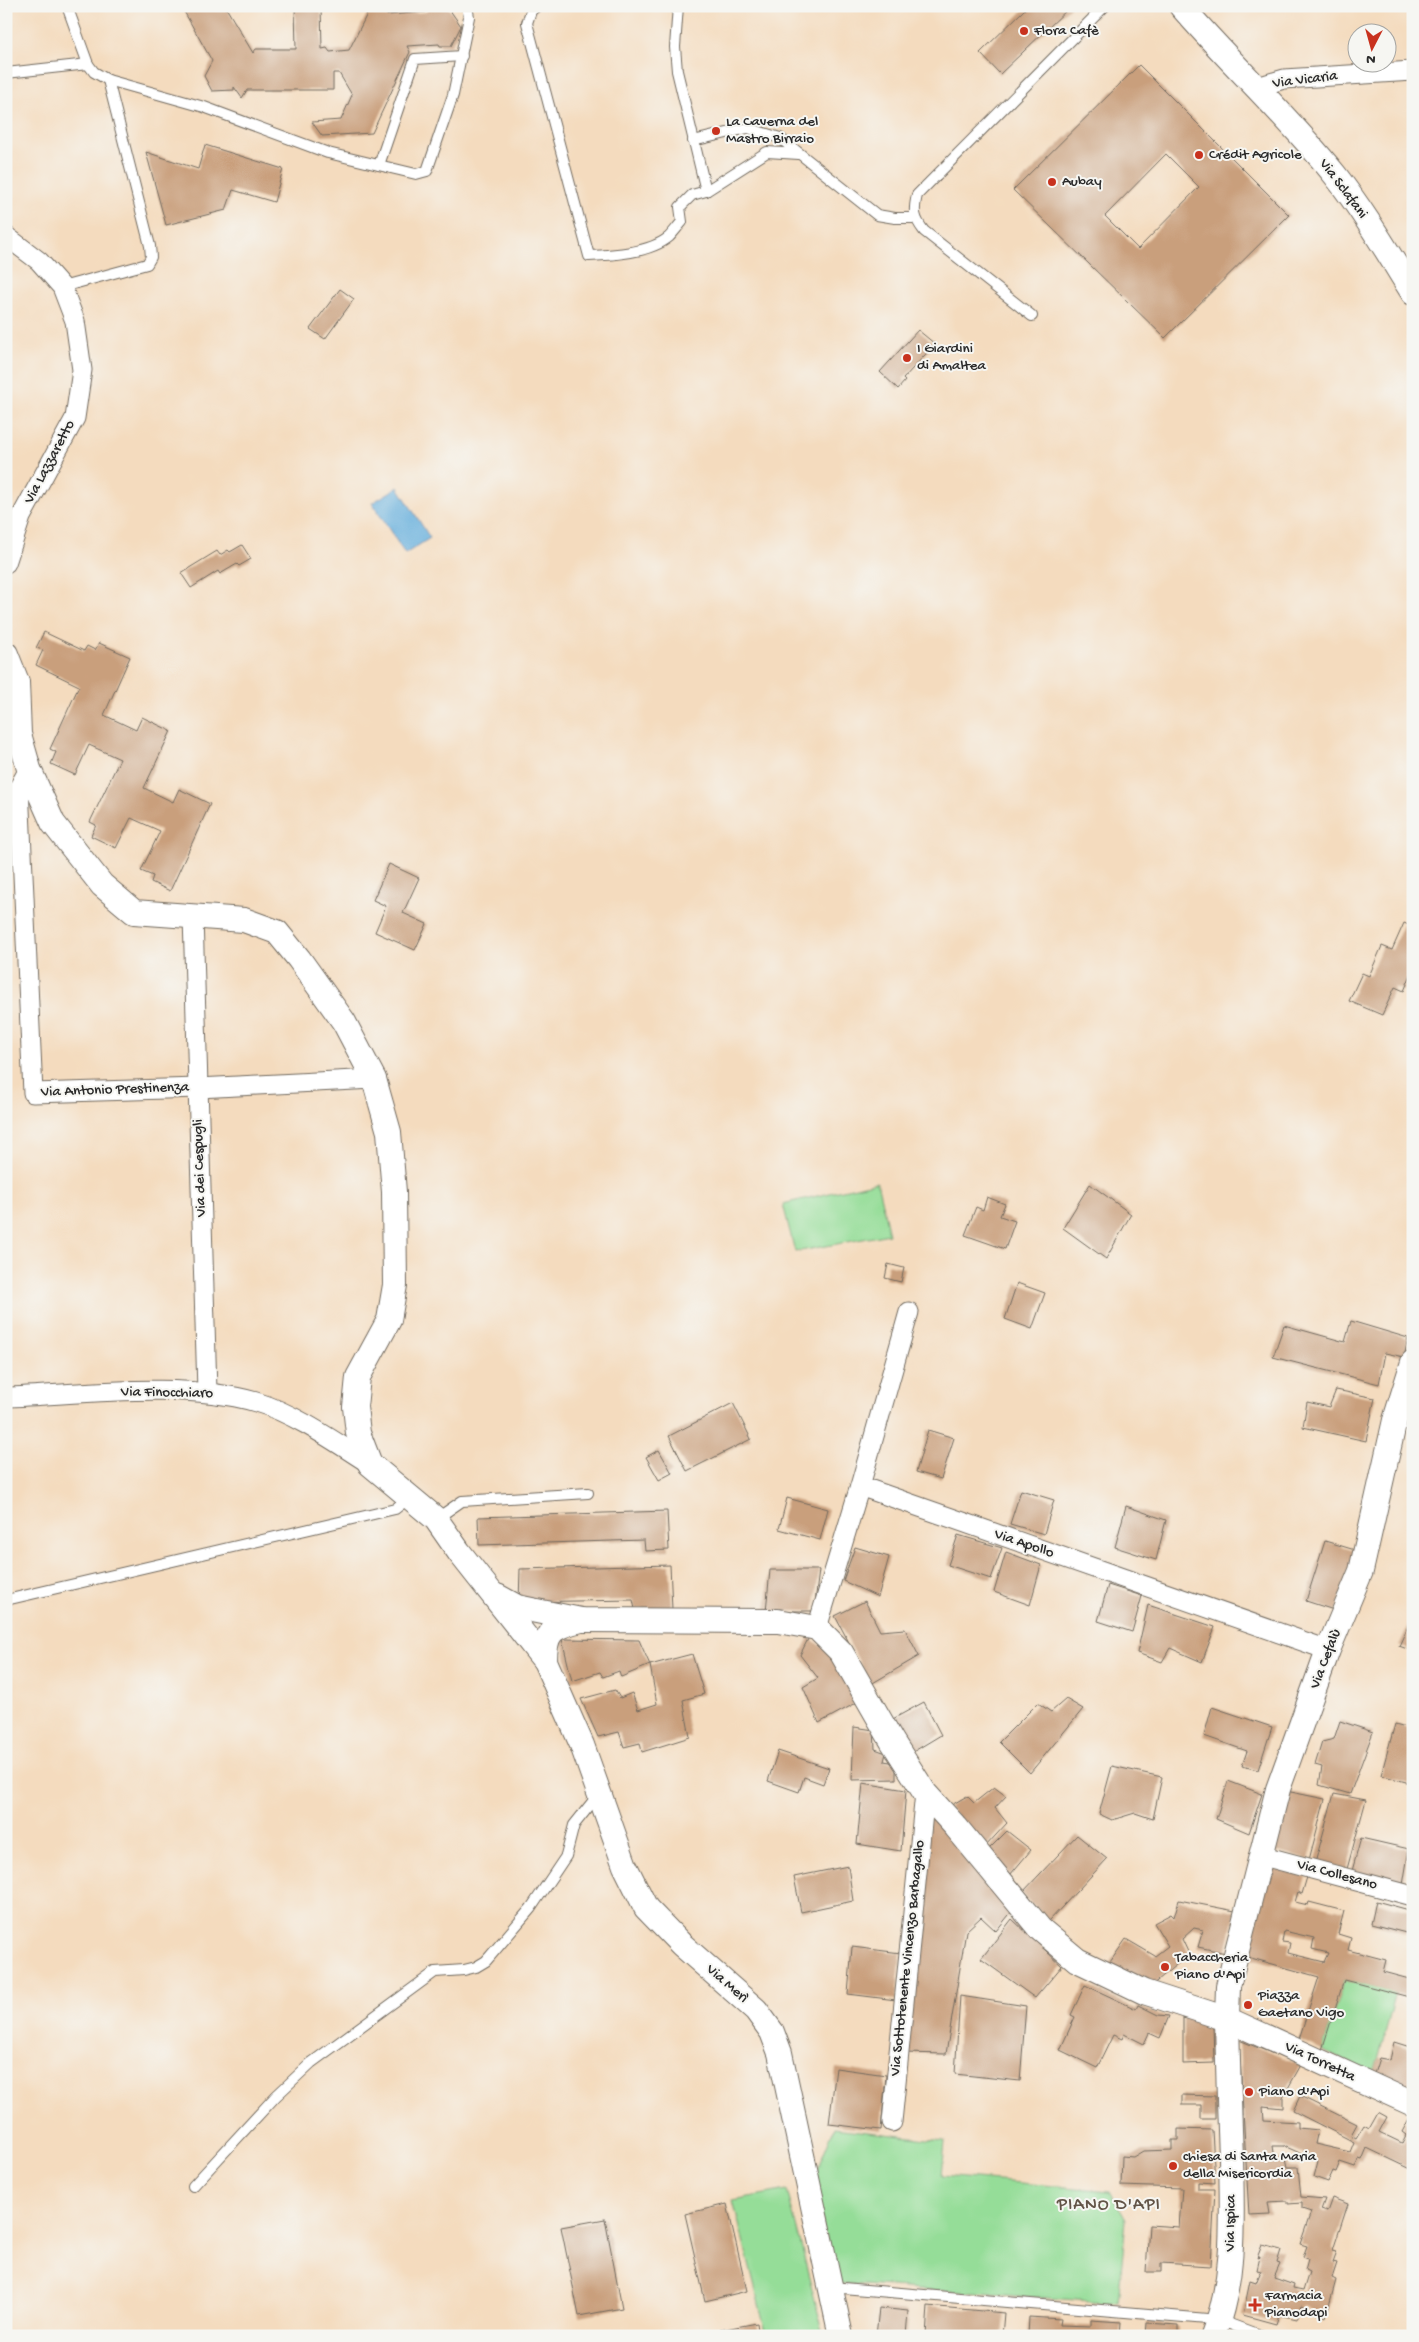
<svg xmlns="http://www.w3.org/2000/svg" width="1419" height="2342" font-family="'Gochi Hand',sans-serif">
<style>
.green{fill:#95dd98;stroke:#608462}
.water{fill:#64addc;stroke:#486c84}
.building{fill:#c99f7c;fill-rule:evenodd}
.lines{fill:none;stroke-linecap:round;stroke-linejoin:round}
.service-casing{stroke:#71695e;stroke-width:12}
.minor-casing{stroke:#71695e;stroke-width:21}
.tertiary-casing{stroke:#71695e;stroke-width:26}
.service{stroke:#fff;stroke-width:10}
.minor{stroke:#fff;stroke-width:19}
.tertiary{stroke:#fff;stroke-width:24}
.poi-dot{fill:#c8321e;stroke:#f6f6f2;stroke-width:2}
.labels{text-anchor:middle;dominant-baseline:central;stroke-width:4;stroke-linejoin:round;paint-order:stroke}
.poi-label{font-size:15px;fill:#2b2b2b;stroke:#f6f6f2;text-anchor:start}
.street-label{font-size:15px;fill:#2b2b2b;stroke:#f6f6f2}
.quarter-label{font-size:18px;letter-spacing:1px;fill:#625447;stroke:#f6f6f2}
</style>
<rect width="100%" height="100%" fill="#f6f6f2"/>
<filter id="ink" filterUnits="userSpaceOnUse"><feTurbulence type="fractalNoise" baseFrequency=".02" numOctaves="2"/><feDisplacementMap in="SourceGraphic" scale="10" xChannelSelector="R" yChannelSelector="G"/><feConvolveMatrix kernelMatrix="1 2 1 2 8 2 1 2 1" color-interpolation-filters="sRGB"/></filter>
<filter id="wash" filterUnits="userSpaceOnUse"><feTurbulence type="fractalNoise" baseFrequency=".0096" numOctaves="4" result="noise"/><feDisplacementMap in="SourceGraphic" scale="20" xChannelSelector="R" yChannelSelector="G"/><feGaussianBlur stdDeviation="1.12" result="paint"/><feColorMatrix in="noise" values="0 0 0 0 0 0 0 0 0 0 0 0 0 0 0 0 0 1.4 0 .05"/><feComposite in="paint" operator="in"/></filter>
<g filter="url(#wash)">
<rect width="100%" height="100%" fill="#f4dbbe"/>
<g class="green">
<polygon points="877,1182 889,1234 795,1252 783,1204"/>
<polygon points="1344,1980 1396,1993 1374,2074 1322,2050"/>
<polygon points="834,2128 945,2141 942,2176 1110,2191 1126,2220 1118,2303 835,2283 813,2179"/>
<polygon points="787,2190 824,2336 767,2336 733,2200"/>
</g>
<polygon class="water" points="398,487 430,538 405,554 372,503"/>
<g id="blocks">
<g class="building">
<polygon points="181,6 225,6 253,53 256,49 296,49 295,6 321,6 322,49 327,48 330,52 349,50 369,10 383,9 387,15 426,12 429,6 447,6 461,26 451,46 440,46 439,44 407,46 410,52 372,133 322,136 312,122 341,120 352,95 339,73 333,73 333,90 247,90 242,98 234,87 234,90 212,91 204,76 212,61"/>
<polygon points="1024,6 1071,6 1000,74 980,53 1026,8"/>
<path d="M 1139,65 L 1289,215 L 1165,338 L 1013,190 ZM 1166,154 L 1199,187 L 1138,249 L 1105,216 Z"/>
<polygon points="205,145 283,169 274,202 233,190 226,210 166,225 146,152 198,169"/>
<polygon points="340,289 354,299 325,339 310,329"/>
<polygon points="918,330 935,344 903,379 905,381 898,389 880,372"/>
<polygon points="242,545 251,559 239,566 237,564 220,574 218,571 191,588 181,573 217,551 220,555 228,550 230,552"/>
<polygon points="44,632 84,651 87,646 95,650 99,643 130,657 104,715 136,730 142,717 171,731 144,788 173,802 179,789 210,804 170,891 151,882 153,876 141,871 160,831 131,818 116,848 91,836 96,825 90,822 120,759 89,745 75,775 51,764 56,752 50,749 79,686 36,665 43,650 36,648"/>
<polygon points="389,864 419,878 403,913 427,924 415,950 375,932 386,906 373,900"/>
<polygon points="1413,920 1413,970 1404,991 1395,987 1382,1015 1349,1001 1362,973 1369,976 1382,946 1392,950 1404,923 1411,926"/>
<polygon points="1090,1184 1131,1214 1106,1259 1063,1228"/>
<polygon points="987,1197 1005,1204 1000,1216 1015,1221 1005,1249 965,1235 976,1207 983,1210"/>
<polygon points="888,1264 904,1268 901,1282 885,1278"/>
<polygon points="1017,1283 1045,1293 1032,1329 1005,1319"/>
<polygon points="1351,1321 1408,1338 1404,1357 1385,1353 1379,1384 1273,1357 1284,1325 1345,1342"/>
<polygon points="1336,1390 1375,1398 1366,1441 1303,1427 1307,1402 1329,1407"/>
<polygon points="733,1403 751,1439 687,1471 669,1436"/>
<polygon points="928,1430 954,1438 941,1479 916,1472"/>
<polygon points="659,1450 672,1473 659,1480 646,1457"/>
<polygon points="1021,1490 1054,1500 1044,1534 1010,1524"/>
<polygon points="787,1498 828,1509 820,1540 779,1529"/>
<polygon points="1126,1506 1166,1520 1156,1560 1115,1547"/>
<polygon points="667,1511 669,1550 645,1551 644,1540 479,1545 478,1517"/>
<polygon points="958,1535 1002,1548 991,1579 948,1565"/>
<polygon points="1325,1541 1355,1550 1337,1611 1306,1601"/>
<polygon points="855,1547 889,1557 878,1597 843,1581"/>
<polygon points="1006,1552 1041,1565 1030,1605 994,1592"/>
<polygon points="670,1565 672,1609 635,1609 633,1600 519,1602 520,1569"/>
<polygon points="770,1570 819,1570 814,1611 766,1611"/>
<polygon points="1108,1585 1142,1596 1132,1632 1098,1621"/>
<polygon points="865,1601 880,1631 905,1629 919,1656 871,1684 835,1616"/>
<polygon points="1148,1605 1215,1627 1202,1662 1170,1648 1162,1662 1137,1653"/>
<polygon points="1413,1615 1413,1651 1399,1646"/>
<polygon points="809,1637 833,1656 858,1702 819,1723 803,1687 818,1678 800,1655"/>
<polygon points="562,1639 639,1640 650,1665 621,1677 619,1671 603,1677 600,1672 572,1681"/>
<polygon points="692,1654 704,1694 683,1700 690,1737 642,1752 640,1743 624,1747 619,1732 598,1737 581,1699 615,1690 620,1698 632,1693 638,1710 657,1704 650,1665"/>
<polygon points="1066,1699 1083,1709 1030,1773 999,1742 1038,1703 1051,1712"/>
<polygon points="924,1702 941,1735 911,1753 891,1720"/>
<polygon points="1212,1707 1272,1727 1258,1770 1242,1766 1247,1751 1204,1736"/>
<polygon points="1340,1721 1373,1732 1350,1794 1319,1785 1322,1767 1315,1765 1322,1742 1334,1739"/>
<polygon points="1395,1724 1413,1729 1413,1784 1381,1775"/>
<polygon points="854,1727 874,1730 875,1749 886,1753 884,1761 896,1763 896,1779 852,1780"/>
<polygon points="778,1751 829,1768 823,1784 804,1777 799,1792 768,1781"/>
<polygon points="1112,1766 1162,1777 1153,1819 1135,1813 1112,1820 1099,1814"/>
<polygon points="1228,1781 1262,1794 1249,1833 1216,1819"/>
<polygon points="863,1783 906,1790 901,1851 857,1844"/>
<polygon points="994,1787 1006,1796 995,1808 1007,1823 985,1847 948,1807 967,1796 974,1803"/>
<polygon points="1286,1791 1325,1799 1309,1860 1267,1849"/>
<polygon points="1334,1794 1366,1800 1347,1869 1315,1863"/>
<polygon points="929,1810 1013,1910 996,1931 981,1917 966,1931 946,2054 904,2053"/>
<polygon points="1007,1831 1031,1850 1010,1875 986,1852"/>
<polygon points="1077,1835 1107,1859 1049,1921 1022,1893"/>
<polygon points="1361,1838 1409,1849 1403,1885 1352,1871"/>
<polygon points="848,1866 853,1901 801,1912 794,1877"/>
<path d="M 1267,1867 L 1307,1877 L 1302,1894 L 1298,1892 L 1295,1902 L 1308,1905 L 1309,1902 L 1344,1911 L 1338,1934 L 1351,1938 L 1348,1950 L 1386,1960 L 1383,1972 L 1413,1980 L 1413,1998 L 1344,1980 L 1322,2050 L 1299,2039 L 1319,1977 L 1244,1956 ZM 1284,1931 L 1314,1938 L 1312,1949 L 1328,1953 L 1324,1962 L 1288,1953 L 1290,1943 L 1282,1942 Z"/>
<polygon points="1179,1900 1235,1911 1226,1953 1198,1947 1203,1930 1194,1928 1182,1939 1189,1954 1151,1986 1108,1965 1126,1939 1155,1956 1168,1946 1154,1923 1171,1914 1174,1917"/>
<polygon points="1376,1901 1413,1911 1410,1934 1371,1924"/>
<polygon points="1012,1919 1062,1966 1035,1998 981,1959"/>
<polygon points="852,1947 901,1953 896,2000 848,1994"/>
<polygon points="1085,1985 1136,2009 1138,2005 1158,2015 1169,2016 1160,2038 1149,2033 1144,2044 1124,2034 1122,2039 1113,2035 1097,2068 1060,2050 1075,2017 1071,2015"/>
<polygon points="960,1996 1026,2006 1020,2081 955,2074"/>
<polygon points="1183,2018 1213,2023 1214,2063 1183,2064"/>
<polygon points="1239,2040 1301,2065 1283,2097 1283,2108 1263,2106 1264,2120 1298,2122 1298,2128 1318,2130 1315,2144 1350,2152 1354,2142 1293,2111 1300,2096 1357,2124 1351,2135 1356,2138 1364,2125 1369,2128 1378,2112 1387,2117 1379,2132 1402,2143 1406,2135 1402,2132 1411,2115 1413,2117 1413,2170 1367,2148 1362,2160 1359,2159 1355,2167 1340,2162 1336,2172 1333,2171 1328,2182 1314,2177 1318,2161 1284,2146 1273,2146 1275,2159 1286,2158 1288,2167 1298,2167 1301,2197 1325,2199 1321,2210 1327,2212 1332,2198 1348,2204 1333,2250 1337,2251 1333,2262 1337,2263 1332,2278 1336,2280 1326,2317 1302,2305 1297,2319 1279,2315 1276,2324 1243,2315 1250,2281 1256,2283 1261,2271 1257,2270 1260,2257 1257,2258 1262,2245 1281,2250 1277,2263 1280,2264 1274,2278 1294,2285 1293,2289 1303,2291 1309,2272 1305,2270 1308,2259 1303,2257 1307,2246 1300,2244 1311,2212 1302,2209 1302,2203 1288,2204 1288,2201 1268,2202 1270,2214 1249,2215"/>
<polygon points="1413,2040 1412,2076 1413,2092 1374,2074 1379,2058 1390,2060 1394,2042 1410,2047"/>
<polygon points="836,2068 886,2075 881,2130 829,2124"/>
<polygon points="1182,2095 1215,2096 1215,2119 1201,2119 1201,2105 1182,2105"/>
<polygon points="1178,2129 1212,2130 1215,2183 1198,2182 1198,2189 1215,2189 1211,2266 1161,2263 1161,2272 1146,2272 1149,2225 1179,2227 1182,2188 1121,2186 1122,2156 1133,2157 1143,2151 1172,2150 1172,2140 1178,2140"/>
<polygon points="727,2204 747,2291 705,2301 685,2214"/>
<polygon points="605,2219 622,2308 579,2316 561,2227"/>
<polygon points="928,2306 1004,2313 1002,2336 926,2336"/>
<polygon points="879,2308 908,2311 906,2336 876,2336"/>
<polygon points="1029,2317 1061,2319 1060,2325 1091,2326 1091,2320 1121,2322 1120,2336 1028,2336"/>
<polygon points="757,2323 759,2336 722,2336 720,2330"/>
<polygon points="1147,2323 1178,2325 1178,2336 1146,2336"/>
</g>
</g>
</g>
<g filter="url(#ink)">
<use href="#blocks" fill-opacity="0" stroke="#71695e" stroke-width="1"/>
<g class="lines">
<defs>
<g id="service">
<polyline points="67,6 88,64 94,72 108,80 204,107 328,153 416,174 427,171 453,95 469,17 467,6"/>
<path d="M 537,6 L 531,11 L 527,23 L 589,256 C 612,255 650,253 669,237 C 674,232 678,226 682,222 L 680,207 L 692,195 L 706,191 L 767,152 L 799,154"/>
<polyline points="678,6 675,47 677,71 706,191"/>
<polyline points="6,73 88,64"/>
<polyline points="693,141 748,128 780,138 877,215 895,218 914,218"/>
<polyline points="379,165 415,59 462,56"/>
<polyline points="62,287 147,264 151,257 150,246 108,80"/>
<path d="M 1032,316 L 924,231 C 914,218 913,212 917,195 L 1105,6"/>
<polyline points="436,1519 462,1501 588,1493"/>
<polyline points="6,1600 395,1509 410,1497"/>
<polyline points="193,2186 276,2096 311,2063 435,1972 464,1970 476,1967 486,1961 531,1908 566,1856 574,1825 598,1795"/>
<polyline points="831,2287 1219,2320 1262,2336"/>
</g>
<g id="minor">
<polyline points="1257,87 1284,79 1413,71"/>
<polyline points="6,236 39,261 62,287 75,321 82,370 75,418 21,517 6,563"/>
<polyline points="29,769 19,787 33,1093 198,1088 374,1079"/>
<polyline points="193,916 207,1391"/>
<path d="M 6,1397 C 84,1394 182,1381 256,1402 C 294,1413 337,1443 370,1464"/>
<polyline points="860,1486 909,1312"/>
<polyline points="817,1628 860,1486 1328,1650"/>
<polyline points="1260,1855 1413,1896"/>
<polyline points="892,2122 925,1793"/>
</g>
<g id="tertiary">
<path d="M 1181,6 C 1231,64 1287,115 1335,175 C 1364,212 1388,253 1413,293"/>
<polyline points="6,654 17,682 19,734 29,769 53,823 102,885 134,912 244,920 277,932 299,959 344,1022 374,1079 389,1132 394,1192 395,1285 389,1320 358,1377 355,1407 358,1433 370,1464 436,1519 459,1552 545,1661 582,1745 625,1866 646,1908 681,1944 756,2010 772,2032 780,2053 841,2336"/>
<polyline points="497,1596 517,1607 581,1620 778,1621 817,1628 841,1652 892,1741 925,1793 956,1827 1040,1929 1077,1960 1144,1992 1227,2019 1413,2104"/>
<path d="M 545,1661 C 545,1630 553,1627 581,1620"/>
<path d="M 1213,2336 C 1236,2277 1232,2218 1231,2156 C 1229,2110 1228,2064 1227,2019 L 1228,1986 L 1278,1789 L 1328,1650 L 1361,1571 L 1395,1420 L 1413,1362"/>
</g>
</defs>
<use href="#service" class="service-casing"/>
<use href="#minor" class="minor-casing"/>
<use href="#tertiary" class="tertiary-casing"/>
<use href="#service" class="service"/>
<use href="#minor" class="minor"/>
<use href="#tertiary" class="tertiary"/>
</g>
</g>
<g class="poi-dot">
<circle cx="1024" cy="31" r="5"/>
<circle cx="716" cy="131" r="5"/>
<circle cx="1199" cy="155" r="5"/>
<circle cx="1052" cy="182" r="5"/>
<circle cx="907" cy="358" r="5"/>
<circle cx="1165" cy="1967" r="5"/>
<circle cx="1248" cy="2005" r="5"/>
<circle cx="1249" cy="2092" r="5"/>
<circle cx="1173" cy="2166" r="5"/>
<path d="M1252.5 2297.5h5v5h5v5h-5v5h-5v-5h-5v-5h5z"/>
</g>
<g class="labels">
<g class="poi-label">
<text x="1034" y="31">Flora Cafè</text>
<text x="726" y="122">La Caverna del<tspan x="726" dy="17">Mastro Birraio</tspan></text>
<text x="1209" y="155">Crédit Agricole</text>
<text x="1062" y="182">Aubay</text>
<text x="917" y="349">I Giardini<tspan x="917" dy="17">di Amaltea</tspan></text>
<text x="1175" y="1958">Tabaccheria<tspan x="1175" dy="17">Piano d'Api</tspan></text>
<text x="1258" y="1996">Piazza<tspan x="1258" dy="17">Gaetano Vigo</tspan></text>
<text x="1259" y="2092">Piano d'Api</text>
<text x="1183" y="2157">chiesa di Santa Maria<tspan x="1183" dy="17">della Misericordia</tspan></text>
<text x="1265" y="2296">Farmacia<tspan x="1265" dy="17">Pianodapi</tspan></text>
</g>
<g class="street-label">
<text transform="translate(1305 80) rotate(-7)">Via Vicaria</text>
<text transform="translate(1343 189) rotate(53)">Via Sclafani</text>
<text transform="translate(50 462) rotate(-62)">Via Lazzaretto</text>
<text transform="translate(115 1090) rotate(-2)">Via Antonio Prestinenza</text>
<text transform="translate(200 1168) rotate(-92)">Via dei Cespugli</text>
<text transform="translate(167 1393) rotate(1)">Via Finocchiaro</text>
<text transform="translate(1024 1544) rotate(19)">Via Apollo</text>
<text transform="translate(1326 1659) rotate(-69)">Via Cefalù</text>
<text transform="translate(1337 1875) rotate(15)">Via Collesano</text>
<text transform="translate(908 1958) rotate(-84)">Via Sottotenente Vincenzo Barbagallo</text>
<text transform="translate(727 1984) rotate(41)">Via Merì</text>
<text transform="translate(1320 2062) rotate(25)">Via Torretta</text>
<text transform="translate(1231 2223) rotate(-89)">Via Ispica</text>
</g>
<g class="quarter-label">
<text x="1109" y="2205">PIANO D'API</text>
</g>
</g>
<rect width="1419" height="2342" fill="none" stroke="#f6f6f2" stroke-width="25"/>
<g transform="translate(1372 48) rotate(186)"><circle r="24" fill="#f6f6f2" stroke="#a5a5a2"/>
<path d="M0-4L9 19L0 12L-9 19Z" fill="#c8321e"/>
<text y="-8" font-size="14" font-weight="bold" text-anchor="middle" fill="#2b2b2b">N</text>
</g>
</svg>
